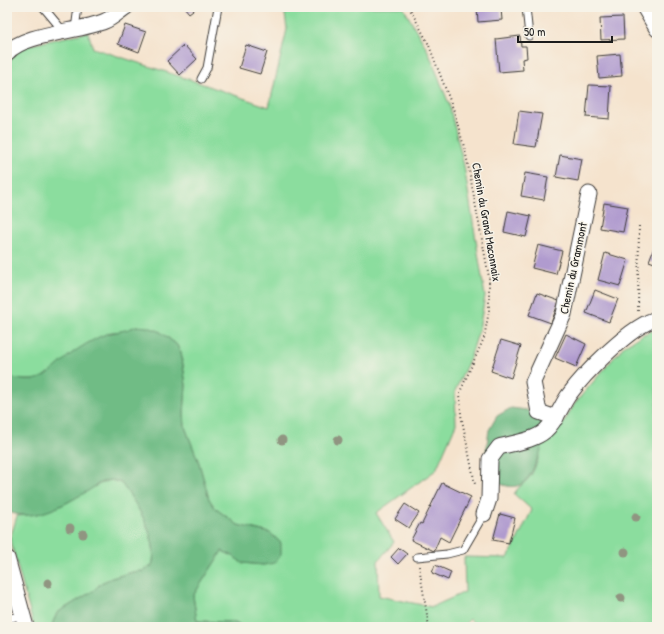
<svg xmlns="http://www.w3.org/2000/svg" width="664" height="634" font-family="'Patrick Hand',sans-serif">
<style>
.green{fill:#8bdd9e;stroke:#547c5d}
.forest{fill:#70bc85;stroke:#466c50}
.building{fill:#b09bcf}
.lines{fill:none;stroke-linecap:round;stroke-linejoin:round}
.service-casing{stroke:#3d3a37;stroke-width:9}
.minor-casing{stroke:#3d3a37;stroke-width:17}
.path{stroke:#3d3a37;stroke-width:2;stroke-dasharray:1 3;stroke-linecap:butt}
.service{stroke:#fff;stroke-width:7}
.minor{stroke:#fff;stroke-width:15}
.tree{fill:#909581}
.labels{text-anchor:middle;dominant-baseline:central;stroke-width:3;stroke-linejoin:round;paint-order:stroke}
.street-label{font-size:12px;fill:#1c1c1c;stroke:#f7f3e8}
</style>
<rect width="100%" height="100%" fill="#f7f3e8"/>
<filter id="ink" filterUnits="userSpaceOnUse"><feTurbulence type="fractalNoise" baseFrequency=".025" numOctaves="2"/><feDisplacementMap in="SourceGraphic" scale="8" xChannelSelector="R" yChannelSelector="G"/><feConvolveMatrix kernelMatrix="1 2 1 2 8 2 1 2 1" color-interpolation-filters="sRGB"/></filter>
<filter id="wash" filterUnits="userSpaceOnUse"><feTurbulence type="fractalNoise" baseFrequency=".012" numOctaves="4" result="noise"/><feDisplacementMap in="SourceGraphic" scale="16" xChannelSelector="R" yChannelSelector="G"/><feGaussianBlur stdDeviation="0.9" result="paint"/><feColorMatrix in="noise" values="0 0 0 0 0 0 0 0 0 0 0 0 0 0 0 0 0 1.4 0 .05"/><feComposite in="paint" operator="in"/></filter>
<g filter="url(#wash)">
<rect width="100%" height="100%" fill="#f5e3cd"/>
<g class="green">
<path d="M 284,7 L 403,7 L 428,51 L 449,104 L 464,166 L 485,296 L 479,330 L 470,358 L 455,391 L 456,424 L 436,470 L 376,513 L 394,542 L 378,561 L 379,596 L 432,607 L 465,592 L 464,557 L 508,558 L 532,510 L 514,494 C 518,486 526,483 531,475 C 536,466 543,449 541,439 L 563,424 L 575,403 L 625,345 L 644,334 L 657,329 L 657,627 L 477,627 L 470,619 L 462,627 L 244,627 L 233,622 L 197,621 L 193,596 L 222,551 L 233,556 L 242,563 L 264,565 L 281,543 L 270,533 L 238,525 L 216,509 L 209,499 L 199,463 L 185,427 L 184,414 L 186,385 L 181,352 L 176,344 L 159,331 L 136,326 L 126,331 L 111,332 L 71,354 L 56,369 L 38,380 L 17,380 L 7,376 L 7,198 L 10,189 L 7,157 L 7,64 L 21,47 L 88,32 L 93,48 L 197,82 L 269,107 L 287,29 Z"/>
<path d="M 111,480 L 121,483 C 137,504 160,540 152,566 L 143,571 L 133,572 L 112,578 L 101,583 L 93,591 L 57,613 L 51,627 L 34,627 L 10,539 L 17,516 C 35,515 54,510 70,501 C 84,493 96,484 111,480 Z"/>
</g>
<g class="forest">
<path d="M 7,157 C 14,169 11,185 7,198 Z"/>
<path d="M 136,326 L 148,327 L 159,331 L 176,344 L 181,352 L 186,385 L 184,414 L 185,427 L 199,463 L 209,499 L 216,509 L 238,525 L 270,533 L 281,543 L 281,555 L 274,563 L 264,565 L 242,563 L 233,556 L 222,551 L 193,596 L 197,621 L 233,622 L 244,627 L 51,627 L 57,613 L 93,591 L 101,583 L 112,578 L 133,572 L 143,571 L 152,566 C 160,540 137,504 121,483 C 118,482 113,480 110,480 C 100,481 95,487 88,491 C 65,504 33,524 7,511 L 7,376 C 41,388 48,373 71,354 C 80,347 91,341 101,336 C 113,331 125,332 136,326 Z"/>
<path d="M 511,408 L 527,410 L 544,425 C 542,432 543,438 542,444 C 542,450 538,457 536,462 C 528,483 519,493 496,482 L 485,458 L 489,430 L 497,416 Z"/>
</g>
<g id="blocks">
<g class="building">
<polygon points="184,7 197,7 189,13"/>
<polygon points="250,7 267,7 267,8 251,10"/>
<polygon points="477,7 505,7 506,9 501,9 502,20 478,22"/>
<polygon points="623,17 624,39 601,40 600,18"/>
<polygon points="125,25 146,32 139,52 118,44"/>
<polygon points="520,36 521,46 526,46 527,58 522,59 523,70 499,72 496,39"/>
<polygon points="184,45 197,59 180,75 167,61"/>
<polygon points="246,45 267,52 260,74 239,68"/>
<polygon points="620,54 622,76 599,78 597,56"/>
<polygon points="589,85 611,86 609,119 586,117"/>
<polygon points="519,111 542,114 536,147 514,144"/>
<polygon points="560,155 582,159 578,181 556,177"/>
<polygon points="525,173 548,177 544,200 521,196"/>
<polygon points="604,203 628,207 623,232 600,228"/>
<polygon points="508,211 531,216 526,237 504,232"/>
<polygon points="657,240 657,264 649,261"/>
<polygon points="538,245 562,251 556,274 532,268"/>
<polygon points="605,253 628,260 620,286 598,280"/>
<polygon points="595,290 618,299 609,322 586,313"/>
<polygon points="537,293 559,301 551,323 529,315"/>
<polygon points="566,334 586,344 576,367 555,358"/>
<polygon points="501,340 521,346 511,378 491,371"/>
<polygon points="442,483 471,497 449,542 440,537 434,551 411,540 420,523 422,524"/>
<polygon points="405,504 419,513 409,528 395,519"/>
<polygon points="500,514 515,518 509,543 493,540"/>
<polygon points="399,548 407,554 398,564 391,557"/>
<polygon points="435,565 451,572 448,580 432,573"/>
</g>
</g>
</g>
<g filter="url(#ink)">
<use href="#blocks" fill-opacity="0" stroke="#3d3a37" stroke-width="1"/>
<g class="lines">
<defs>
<g id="service">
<polyline points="43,7 64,32"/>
<polyline points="526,7 529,36"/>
<polyline points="75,29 78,7"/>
<polyline points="201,79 207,68 218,7"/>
<polyline points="417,557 447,554 463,550 484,514"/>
<polyline points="7,619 23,615"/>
</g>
<g id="minor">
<polyline points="644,7 657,29"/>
<path d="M 7,53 C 24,33 80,32 105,21 C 113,18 119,11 126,7"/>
<polyline points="556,418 539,412 533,382 564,314 589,194"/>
<path d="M 484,514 L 489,499 L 490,459 L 499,447 C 513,443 533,441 545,431 C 556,421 560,408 568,396 C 583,375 632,324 657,319"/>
<polyline points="7,558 26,627"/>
</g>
</defs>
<use href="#service" class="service-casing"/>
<use href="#minor" class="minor-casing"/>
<g class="path">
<polyline points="409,7 428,43 454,111 466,154 489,277 489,311 484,338 460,392 461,415 475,484"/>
<polyline points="638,311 639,223"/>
<polyline points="419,566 429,627"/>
</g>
<use href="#service" class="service"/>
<use href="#minor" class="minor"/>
</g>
<g class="tree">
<circle cx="282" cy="440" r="4.5"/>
<circle cx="338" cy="440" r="4.5"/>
<circle cx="636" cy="517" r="4.5"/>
<circle cx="70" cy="528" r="4.5"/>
<circle cx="83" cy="534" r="4.5"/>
<circle cx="625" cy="552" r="4.5"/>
<circle cx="48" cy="583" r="4.5"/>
<circle cx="621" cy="598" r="4.5"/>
</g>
</g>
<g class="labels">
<g class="street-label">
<text transform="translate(487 222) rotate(80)">Chemin du Grand Maconnaix</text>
<text transform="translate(573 268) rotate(-78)">Chemin du Grammont</text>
</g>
</g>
<rect width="664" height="634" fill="none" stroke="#f7f3e8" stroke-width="24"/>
<path d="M518 36v6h94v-6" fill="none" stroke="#1c1c1c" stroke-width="2"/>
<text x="524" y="36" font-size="12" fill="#1c1c1c" stroke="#f7f3e8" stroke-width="3" paint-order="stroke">50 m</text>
</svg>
